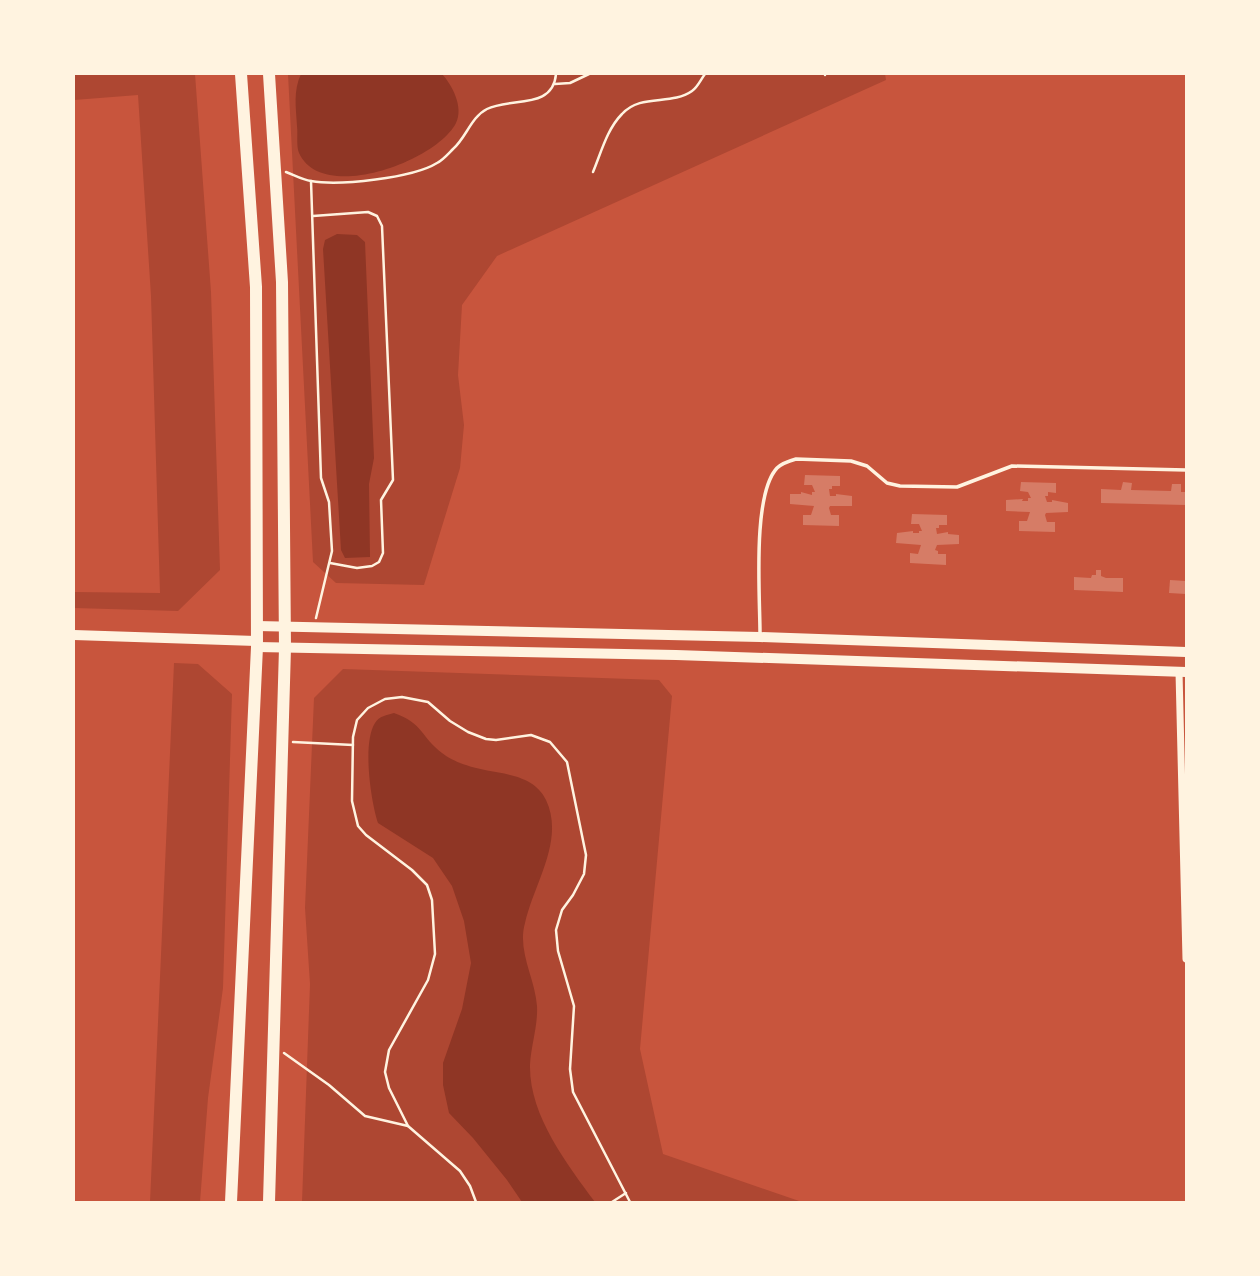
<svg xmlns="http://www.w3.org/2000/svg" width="1260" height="1276" font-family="Manrope,sans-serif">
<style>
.green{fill:#ae4732}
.water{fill:#8f3625}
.building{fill:#d67c66}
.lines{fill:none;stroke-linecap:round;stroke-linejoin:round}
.path{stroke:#fff3e0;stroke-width:2.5}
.service{stroke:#fff3e0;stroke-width:3.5}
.minor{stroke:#fff3e0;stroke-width:7}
.secondary{stroke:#fff3e0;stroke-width:10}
.trunk{stroke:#fff3e0;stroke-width:12}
</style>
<rect width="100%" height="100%" fill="#c8553d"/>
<g class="green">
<polygon points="74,74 195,74 211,292 220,570 178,611 74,608 74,592 160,593 151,296 138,95 74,100"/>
<polygon points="288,74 885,74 886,80 497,256 462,305 458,375 464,425 460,468 424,585 336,583 313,562"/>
<polygon points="174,663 198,664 232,694 223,988 208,1098 200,1202 150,1202"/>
<polygon points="343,669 659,680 672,696 640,1049 663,1154 802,1202 302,1202 310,984 305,908 314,698"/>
</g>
<g class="water">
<path d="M 301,74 L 442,74 C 452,85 464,107 456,123 C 437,161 322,204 299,153 C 296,146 298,134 297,126 C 296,107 293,91 301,74 Z"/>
<polygon points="337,234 357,235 365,242 374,458 369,484 370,557 345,558 341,550 323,249 325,240"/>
<path d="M 394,713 C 423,723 421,737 442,753 C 448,758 459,763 466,765 C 492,775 532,770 546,800 C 565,840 534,883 525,923 C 517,951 535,978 537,1006 C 538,1026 531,1045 530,1065 C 529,1115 567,1164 595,1202 L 522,1202 L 507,1180 L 473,1138 L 449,1113 L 443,1085 L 443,1063 L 462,1009 L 471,963 L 464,921 L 452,886 L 433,858 L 378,823 C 371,802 362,743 375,723 C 379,716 387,715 394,713 Z"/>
</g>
<g class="building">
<polygon points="805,475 840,476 840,486 832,486 832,489 829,489 830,496 836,496 836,494 852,496 852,506 830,506 829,508 831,515 839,515 839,526 803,525 803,515 811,515 814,506 790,504 790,494 801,494 801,492 812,495 812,492 815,492 812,485 804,485"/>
<polygon points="1021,482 1056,483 1056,493 1048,492 1048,496 1045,496 1047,502 1052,502 1052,500 1068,503 1068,512 1046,513 1045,515 1047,522 1055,522 1055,532 1019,531 1019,521 1027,521 1030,512 1006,511 1006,500 1023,499 1022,501 1028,501 1028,498 1031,498 1028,492 1020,491"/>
<polygon points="1123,482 1132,483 1131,490 1171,491 1172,484 1181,484 1181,492 1186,492 1186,505 1101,503 1101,489 1121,490"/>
<polygon points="912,514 947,515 947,525 939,525 939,528 936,528 937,534 948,532 948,534 959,535 959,544 937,545 935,550 938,551 938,554 946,554 946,565 910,563 910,553 918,554 921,545 896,543 897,533 913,531 913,533 919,533 919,531 922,531 919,524 911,524"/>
<polygon points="1096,570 1101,570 1101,576 1106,578 1123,578 1123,592 1074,590 1074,577 1091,578 1092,575 1096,575"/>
<polygon points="1170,580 1186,581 1186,594 1169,593"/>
</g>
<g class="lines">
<g class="path">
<polyline points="825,74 825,75"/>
<polyline points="555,84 570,83 589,74"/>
<path d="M 286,172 C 294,175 303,180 311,181 C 339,186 413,178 437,163 C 443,160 448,154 453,149 C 466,138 471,117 487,109 C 511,97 553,110 556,74"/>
<path d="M 593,172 C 601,153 607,129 622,114 C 641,93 671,106 692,91 C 698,87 701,79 705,74"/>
<polyline points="311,181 321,478 329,502 332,551 316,618"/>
<polyline points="313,216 368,212 377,216 382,226 393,480 381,500 383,553 379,562 372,566 357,568 330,563"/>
<polyline points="293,742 353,745"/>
<polyline points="284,1053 329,1085 365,1116 408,1126"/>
<polyline points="476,1202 470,1186 460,1171 408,1126 389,1088 385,1072 389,1050 428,980 435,954 432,900 427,885 412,870 366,835 358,826 352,801 353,737 357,720 368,708 385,699 402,697 428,702 450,721 468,732 486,739 496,740 531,735 550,742 567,762 586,855 584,874 573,895 562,910 556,930 558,951 574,1006 570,1069 573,1092 630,1202"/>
<polyline points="612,1202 626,1193"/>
</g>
<path class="service" d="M 760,633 C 760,596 752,495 777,468 C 782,463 789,461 796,459 L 851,461 L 867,466 L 887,483 L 900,486 L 957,487 L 1012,466 L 1186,470"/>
<polyline class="minor" points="1179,672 1186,959"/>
<g class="secondary">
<polyline points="257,626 760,637 1186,652"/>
<polyline points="74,635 256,641"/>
<polyline points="257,647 676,655 1186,672"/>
</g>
<g class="trunk">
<polyline points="269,74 282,282 285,648 269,1202"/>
<polyline points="231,1202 257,647 256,287 241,74"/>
</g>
</g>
<rect width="1260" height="1276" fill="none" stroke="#fff3e0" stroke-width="150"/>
</svg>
